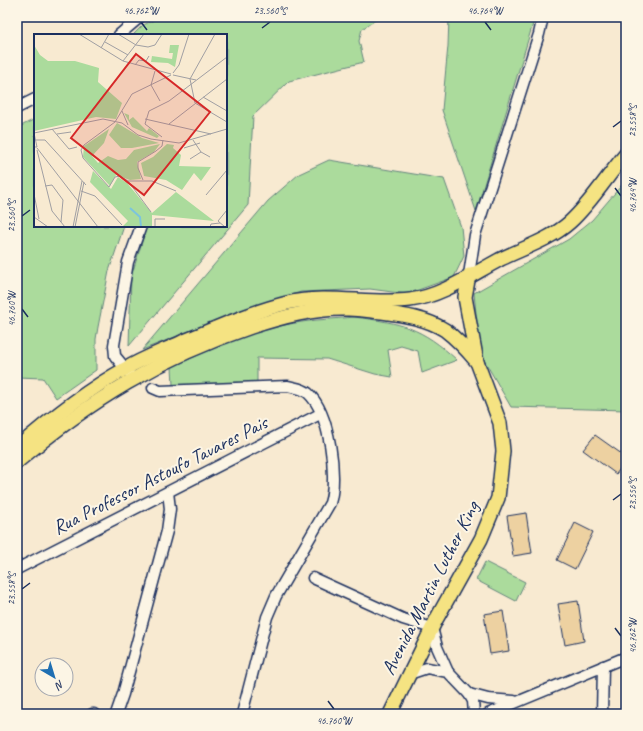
<svg xmlns="http://www.w3.org/2000/svg" width="643" height="731" font-family="Caveat,sans-serif">
<style>
.green{fill:#abdb9c;stroke:#63857d}
.building{fill:#edd1a1;stroke:#1b2f5e}
.lines{fill:none;stroke-linecap:round;stroke-linejoin:round}
.minor-casing{stroke:#1b2f5e;stroke-width:13}
.major-casing{stroke:#1b2f5e;stroke-width:16}
.minor{stroke:#fcf5e5;stroke-width:10}
.major{stroke:#f5e382;stroke-width:13}
.ticks{fill:none;stroke:#1b2f5e;stroke-width:1.5}
.labels{text-anchor:middle;dominant-baseline:central;stroke-width:4;stroke-linejoin:round;paint-order:stroke}
.street-label{font-size:20px;fill:#1b2f5e;stroke:#fcf5e5}
.inset-river{fill:none;stroke:#7cc4dd;stroke-width:2}
.inset-road{fill:none;stroke:#a09fa3;stroke-width:1}
.view{fill:#d62828;fill-opacity:0.15;stroke:#d62828;stroke-width:2}
.inset-edge{fill:none;stroke:#1b2f5e;stroke-width:2}
.neatline{fill:none;stroke:#1b2f5e;stroke-width:1.5}
.ticks-label{font-size:10px;text-anchor:middle;fill:#1b2f5e}
</style>
<rect width="100%" height="100%" fill="#f8ead1"/>
<filter id="ink" filterUnits="userSpaceOnUse"><feTurbulence type="fractalNoise" baseFrequency=".025" numOctaves="2"/><feDisplacementMap in="SourceGraphic" scale="8" xChannelSelector="R" yChannelSelector="G"/><feConvolveMatrix kernelMatrix="1 2 1 2 8 2 1 2 1" color-interpolation-filters="sRGB"/></filter>
<g filter="url(#ink)">
<g class="green">
<polygon points="161,17 380,17 362,29 359,41 364,62 289,81 253,116 248,205 129,346 131,277 147,226 226,226 226,35 133,35 143,25"/>
<polygon points="449,17 535,17 476,211 442,110 448,46"/>
<polygon points="35,119 35,226 124,226 109,271 98,327 96,339 96,370 56,398 43,378 17,377 17,128"/>
<polygon points="329,160 444,179 461,227 464,256 454,277 407,294 370,289 301,292 256,305 142,350 268,201 299,174"/>
<polygon points="626,180 626,410 511,407 480,353 474,293 569,239 592,220"/>
<path d="M 354,317 C 402,323 421,327 457,360 L 422,373 L 418,351 L 401,346 L 388,350 L 392,377 L 375,374 L 327,359 L 257,358 L 257,384 L 173,385 L 172,367 C 213,348 257,328 302,322 C 319,319 337,319 354,317 Z"/>
<polygon points="485,562 525,582 516,601 476,580"/>
</g>
<g class="building">
<polygon points="595,435 626,457 626,461 616,474 583,450"/>
<polygon points="526,513 532,553 513,556 507,516"/>
<polygon points="575,523 593,532 575,569 557,560"/>
<polygon points="578,601 584,641 565,645 558,604"/>
<polygon points="503,611 509,651 490,654 484,614"/>
</g>
<g class="lines">
<defs>
<g id="minor">
<polyline points="119,35 140,17"/>
<polyline points="17,108 35,99"/>
<polyline points="469,275 475,235 539,34 543,17"/>
<polyline points="129,373 115,356 114,345 128,262 141,226"/>
<path d="M 153,388 L 160,391 L 288,386 C 295,388 302,388 308,393 C 330,413 338,477 330,503 L 276,596 L 267,617 L 242,714"/>
<polyline points="17,569 320,414"/>
<polyline points="313,578 403,619 432,628 437,647 448,672"/>
<polyline points="409,674 427,668 448,672 469,694 473,701 474,714"/>
<polyline points="469,694 488,699 514,701"/>
<polyline points="92,714 94,714"/>
<polyline points="116,714 123,694 167,531 170,509 168,492"/>
<polyline points="488,714 626,657"/>
<polyline points="602,714 603,666"/>
</g>
<g id="major">
<path d="M 17,448 C 50,419 87,390 125,369 C 143,358 163,351 182,342 C 216,328 251,312 287,303 C 328,293 369,305 410,300 C 442,296 471,275 499,260 C 523,248 550,240 570,222 C 592,202 607,176 626,154"/>
<path d="M 17,462 C 89,401 161,357 251,327 C 282,317 315,308 348,309 C 359,309 370,311 381,312 C 403,315 426,318 445,330 C 457,339 467,350 477,362"/>
<polyline points="390,714 437,618 481,539 498,498 503,451 500,423 477,362 465,297 469,275"/>
</g>
</defs>
<use href="#minor" class="minor-casing"/>
<use href="#major" class="major-casing"/>
<use href="#minor" class="minor"/>
<use href="#major" class="major"/>
</g>
</g>
<path class="ticks" d="M 141,22 L 147,30M 485,22 L 491,30M 262,28 L 270,22M 613,127 L 621,121M 615,188 L 621,196M 22,216 L 30,210M 22,309 L 28,317M 613,500 L 621,494M 22,589 L 30,583M 615,628 L 621,636M 328,701 L 334,709"/>
<g class="labels">
<g class="street-label">
<text transform="translate(160 475) rotate(-27)">Rua Professor Astoufo Tavares Pais</text>
<text transform="translate(430 588) rotate(-63)">Avenida Martin Luther King</text>
</g>
</g>
<g transform="translate(34 34)">
<rect width="193" height="193" fill="#f8ead1"/>
<path d="M 0,11 L 6,21 L 14,27 L 41,27 L 65,34 L 64,48 L 88,69 L 82,85 L 62,83 L 0,97 ZM 136,11 L 145,11 L 141,33 L 134,29 L 117,28 L 118,22 L 138,25 L 139,19 L 135,19 ZM 90,79 L 95,81 L 95,86 L 99,83 L 113,97 L 115,94 L 125,102 L 123,104 L 98,93 ZM 83,89 L 108,104 L 125,109 L 98,114 L 87,114 L 75,101 ZM 75,95 L 70,109 L 58,122 L 64,129 L 74,122 L 84,126 L 92,125 L 100,116 L 126,110 L 120,118 L 103,128 L 107,145 L 96,146 L 82,141 L 76,152 L 49,123 L 50,112 ZM 133,110 L 140,111 L 139,114 L 147,121 L 145,132 L 177,133 L 167,147 L 160,139 L 148,156 L 132,146 L 110,142 L 107,129 L 119,123 ZM 59,137 L 77,155 L 84,143 L 93,149 L 118,179 L 142,158 L 180,187 L 118,181 L 118,193 L 88,193 L 94,187 L 56,148 Z" fill="#abdb9c"/>
<path class="inset-river" d="M 96,174 L 106,183 L 107,193"/>
<path class="inset-road" d="M 45,0 L 89,27 L 137,40M 84,0 L 102,11 L 114,13 L 121,11 L 128,0M 71,8 L 94,21M 67,14 L 75,0M 89,27 L 110,0M 101,31 L 105,26 L 112,27 L 115,22M 121,37 L 117,51 L 126,67M 139,39 L 145,31 L 155,0M 139,41 L 162,46M 156,45 L 161,69 L 193,88M 156,45 L 181,0M 169,63 L 193,77M 88,77 L 94,91M 111,85 L 177,100M 81,88 L 50,111 L 47,116 L 49,124 L 75,153 L 81,143 L 86,142 L 94,147 L 118,147 L 142,157M 81,88 L 98,60 L 137,41M 135,90 L 193,45M 18,95 L 35,115 L 43,113M 0,99 L 69,85 L 88,89 L 104,101 L 117,105 L 145,109 L 193,95M 23,100 L 37,98M 128,103 L 111,90 L 115,77 L 135,67 L 193,23M 1,106 L 11,106 L 52,151M 159,106 L 167,118 L 176,123M 0,113 L 3,113 L 0,99M 3,114 L 64,193M 150,114 L 166,109M 3,116 L 18,177 L 31,193M 156,125 L 167,118M 109,146 L 104,134 L 104,128 L 122,117 L 128,112 L 129,106M 94,147 L 117,178M 11,152 L 18,151 L 29,166 L 27,188M 47,157 L 61,162 L 88,191M 0,160 L 5,185M 172,161 L 193,136M 0,183 L 14,193M 121,192 L 121,185 L 131,185M 39,193 L 48,147M 41,193 L 50,148M 176,193 L 177,190 L 186,189M 191,193 L 184,187 L 193,176"/>
<path class="view" d="M 102,20 L 176,78 L 110,161 L 37,104 Z"/>
<rect width="193" height="193" class="inset-edge"/>
</g>
<rect width="643" height="731" fill="none" stroke="#fcf5e5" stroke-width="44"/>
<g transform="translate(54 677) rotate(142)"><circle r="19" fill="#fcf5e5" stroke="#a2a6af"/>
<path d="M0-3L7 15L0 10L-7 15Z" fill="#1f6fb2"/>
<text y="-6" font-size="11" font-weight="bold" text-anchor="middle" fill="#1b2f5e">N</text>
</g>
<rect x="22" y="22" width="599" height="687" class="neatline"/>
<g class="ticks-label">
<text x="141" y="14">46.762°W</text>
<text x="270" y="14">23.560°S</text>
<text x="485" y="14">46.764°W</text>
<text transform="translate(632 121) rotate(-90)" y="4">23.558°S</text>
<text transform="translate(632 196) rotate(-90)" y="4">46.764°W</text>
<text transform="translate(11 216) rotate(-90)" y="4">23.560°S</text>
<text transform="translate(11 309) rotate(-90)" y="4">46.760°W</text>
<text transform="translate(632 494) rotate(-90)" y="4">23.556°S</text>
<text transform="translate(11 589) rotate(-90)" y="4">23.558°S</text>
<text transform="translate(632 636) rotate(-90)" y="4">46.762°W</text>
<text x="334" y="724">46.760°W</text>
</g>
</svg>
